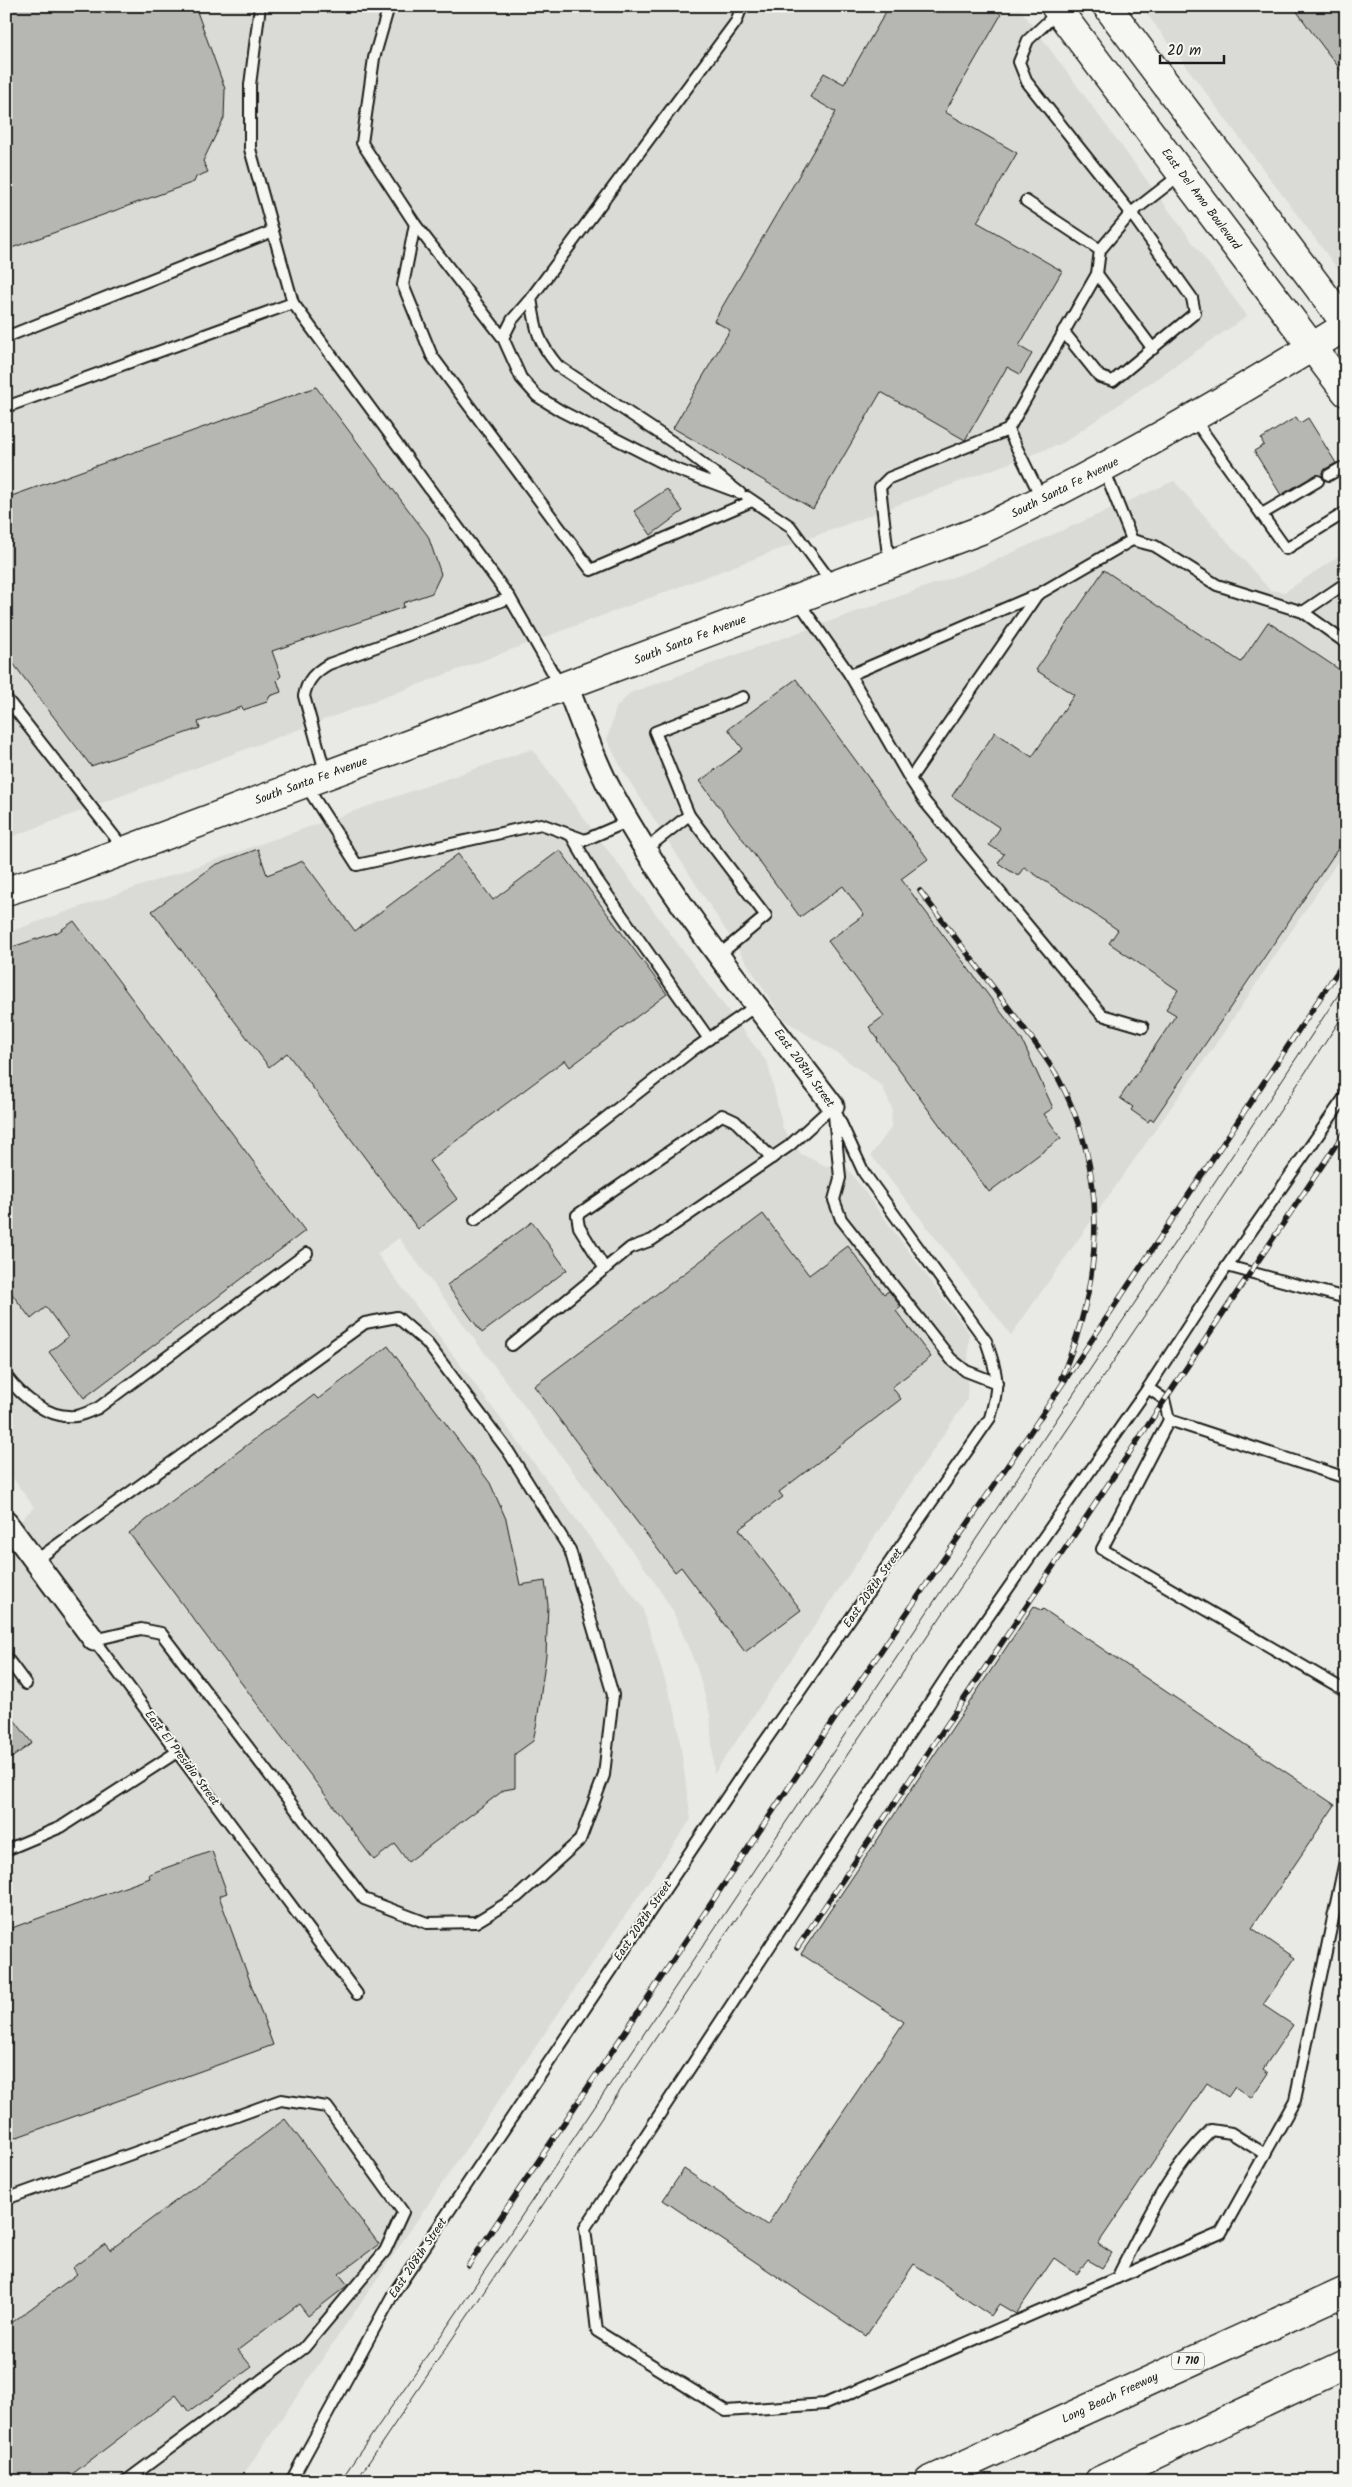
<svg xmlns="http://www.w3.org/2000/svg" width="1352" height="2487" font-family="Kalam,sans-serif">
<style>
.built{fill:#dadad6}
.building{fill:#b6b6b3;stroke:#1c1c1c}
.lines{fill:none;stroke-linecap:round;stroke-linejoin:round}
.service-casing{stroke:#1c1c1c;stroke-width:14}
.minor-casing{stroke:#1c1c1c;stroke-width:25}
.secondary-casing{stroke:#1c1c1c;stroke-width:31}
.primary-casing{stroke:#1c1c1c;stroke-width:31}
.motorway-casing{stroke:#1c1c1c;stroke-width:31}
.service{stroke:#f6f6f2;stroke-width:10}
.minor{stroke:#f6f6f2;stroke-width:21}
.secondary{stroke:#f6f6f2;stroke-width:28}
.primary{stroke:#f6f6f2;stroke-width:28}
.motorway{stroke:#f6f6f2;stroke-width:28}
.tram{stroke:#1c1c1c;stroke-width:1}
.rail-casing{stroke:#1c1c1c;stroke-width:5.5}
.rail{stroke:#f6f6f2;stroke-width:4;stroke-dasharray:11;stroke-linecap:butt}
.labels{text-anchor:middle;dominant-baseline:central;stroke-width:4;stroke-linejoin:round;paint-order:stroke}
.shield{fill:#f6f6f2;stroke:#5d5d5c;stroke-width:1}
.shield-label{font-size:11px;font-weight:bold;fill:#1c1c1c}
.street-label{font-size:12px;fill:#1c1c1c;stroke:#f6f6f2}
</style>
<rect width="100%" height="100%" fill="#e9e9e5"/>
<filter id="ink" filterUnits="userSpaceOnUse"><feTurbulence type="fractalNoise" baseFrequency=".02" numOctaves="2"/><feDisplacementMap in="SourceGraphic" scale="10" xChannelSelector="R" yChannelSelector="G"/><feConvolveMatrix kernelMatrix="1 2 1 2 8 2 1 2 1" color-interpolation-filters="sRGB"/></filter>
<g filter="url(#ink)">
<g class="built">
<polygon points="6,6 1018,6 1247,316 1063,443 6,839"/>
<polygon points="1141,6 1346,6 1346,280"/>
<polygon points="1174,481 1270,590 1285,592 1346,551 1346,849 1222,1035 1011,1335 871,1155 891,1128 892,1108 882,1086 841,1056 783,1019 623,771 607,740 616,708 630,693 973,570"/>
<polygon points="532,749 768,1064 783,1129 801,1154 826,1166 845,1165 969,1333 967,1400 714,1774 710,1714 697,1668 673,1611 650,1575 399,1238 377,1254 642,1607 676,1715 691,1819 239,2481 6,2481 6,1536 34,1507 6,1469 6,933"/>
</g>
<g class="building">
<polygon points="6,6 195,6 225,89 224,118 203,161 208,172 196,177 194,182 6,250"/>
<polygon points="894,6 994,6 1001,15 945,112 1017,153 977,222 1062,271 1019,346 1032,354 1020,374 1007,367 965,440 881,392 813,509 673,428 730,330 714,321 836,112 810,97 824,73 844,84 887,10"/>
<polygon points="1293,6 1346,6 1346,77 1311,31"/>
<polygon points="316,387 428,536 441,574 432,593 403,603 404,607 272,651 281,676 277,680 281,692 270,696 267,702 243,710 242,707 198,722 200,728 91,766 6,654 6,498"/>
<polygon points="1296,417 1300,423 1308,418 1336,463 1325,469 1322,476 1315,475 1281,495 1254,451 1264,445 1261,439"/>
<polygon points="667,489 683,511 651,535 634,511"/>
<polygon points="1104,570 1241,662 1268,622 1346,674 1346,837 1153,1121 1150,1119 1148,1122 1131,1110 1133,1107 1120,1098 1176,1015 1166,1009 1178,990 1109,943 1118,930 1024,867 1018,876 998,863 1004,854 989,845 1000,828 952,796 995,732 1032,757 1074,695 1036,670"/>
<polygon points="796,679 928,859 901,879 1022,1040 1053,1108 1044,1114 1061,1138 989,1192 877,1040 878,1039 869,1027 884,1016 828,941 864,915 843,886 800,917 700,781 743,749 728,729"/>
<polygon points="258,849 267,875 303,861 355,931 458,854 493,900 560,850 667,994 570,1067 565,1060 429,1161 457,1199 418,1229 287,1053 269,1067 152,911 215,865"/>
<polygon points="74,921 305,1231 84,1398 49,1352 68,1337 46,1307 31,1319 6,1286 6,949 58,932"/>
<polygon points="763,1214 809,1275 848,1246 884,1294 889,1291 901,1307 896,1311 931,1357 892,1387 901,1399 779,1492 783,1497 739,1529 801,1610 745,1652 681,1567 675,1572 534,1386"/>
<polygon points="532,1222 567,1270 482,1333 447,1285"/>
<polygon points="388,1346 490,1483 506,1519 520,1585 545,1581 548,1605 546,1655 537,1722 533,1741 515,1754 515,1788 504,1790 408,1862 395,1844 374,1860 129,1533 314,1395 318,1399"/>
<polygon points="1034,1606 1042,1611 1043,1609 1335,1805 1252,1928 1295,1958 1263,2005 1293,2025 1263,2069 1268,2073 1251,2098 1235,2087 1228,2097 1207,2083 1098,2244 1112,2253 1102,2268 1088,2260 1077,2274 1054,2258 1016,2314 999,2304 991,2316 914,2264 866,2336 663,2200 684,2169 767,2225 904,2022 801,1954"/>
<polygon points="6,1709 32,1743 6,1762"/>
<polygon points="212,1851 227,1893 219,1896 273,2045 6,2141 6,1930 150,1878 149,1874"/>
<polygon points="285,2119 379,2244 339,2274 348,2285 308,2316 299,2304 238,2350 252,2367 189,2412 176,2395 63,2481 6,2481 6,2327 77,2274 72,2268 105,2244 110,2250"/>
</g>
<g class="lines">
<defs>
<g id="service">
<polyline points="260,6 250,85 250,149 293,303 510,598"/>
<polyline points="389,6 374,58 362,143 415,224 503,338"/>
<polyline points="1058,12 1028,40 1019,62 1027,82 1131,213 1192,298 1195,313 1113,381 1100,377 1063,331"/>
<polyline points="1026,201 1100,250"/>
<polyline points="415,224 403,285 432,356 591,570 752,501"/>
<polyline points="1097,274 1153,349"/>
<path d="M 531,298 C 536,330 537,341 558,366 L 686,451 L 740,493 L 673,468 L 561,411 L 537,396 L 521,378 L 503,338 L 512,320 Z"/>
<polyline points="531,298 736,22 742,6"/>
<polyline points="6,337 273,231"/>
<polyline points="6,407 293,303"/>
<polyline points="1194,419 1286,549 1346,512"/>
<polyline points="1008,430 1042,499"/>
<polyline points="1104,469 1132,540 1155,546 1217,585 1303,612 1346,643"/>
<polyline points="1329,475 1341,468 1346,471"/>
<polyline points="747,497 790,526 832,583"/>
<polyline points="1262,514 1318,481"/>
<polyline points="889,564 880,487 889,478 1008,430 1097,274 1100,250 1131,213 1180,175"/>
<polyline points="798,601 850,675 910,779 1037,595 1132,540"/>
<polyline points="1303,612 1346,583"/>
<polyline points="850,675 1036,595"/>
<polyline points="6,698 125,850"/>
<path d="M 326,775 L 304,696 C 307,680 315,672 329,664 L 510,598 L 561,687"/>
<polyline points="910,779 925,802 1102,1015 1143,1027"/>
<polyline points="305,784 357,865 541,824 585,840 629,821"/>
<polyline points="689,815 655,732 743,697"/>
<polyline points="571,835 597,880 709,1039"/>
<polyline points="646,849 689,815 766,916 719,955"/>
<polyline points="1346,1095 1227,1266 1148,1388 953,1667 585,2228 597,2331 726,2411 825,2404 1221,2233 1295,2100 1346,1856"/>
<polyline points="834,1115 840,1178 834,1200 841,1219 951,1359 966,1371 997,1383"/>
<polyline points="475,1220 690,1052 757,1005"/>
<polyline points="1227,1266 1346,1298"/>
<polyline points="605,1269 579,1227 577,1215 722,1115 735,1121 772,1158"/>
<polyline points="512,1345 630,1248 652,1240 789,1146 833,1106"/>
<path d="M 6,1376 C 22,1397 48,1419 76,1416 C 83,1415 91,1411 98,1408 L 307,1253"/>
<polyline points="1148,1388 1164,1399 1169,1420 1102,1549 1346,1691"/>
<polyline points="1169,1420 1346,1478"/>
<polyline points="35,1561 365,1323 397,1317 427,1343 508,1451 570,1550 613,1695 604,1775 580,1840 517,1897 476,1922 427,1923 364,1899 161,1633 141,1629 94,1640 357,1994"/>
<polyline points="6,1657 26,1684"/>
<polyline points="6,1850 61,1827 177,1752"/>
<polyline points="6,2199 281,2100 327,2107 403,2212 385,2251 304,2348 126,2481"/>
<path d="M 1117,2278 C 1143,2227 1168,2170 1211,2130 L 1231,2133 L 1265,2154"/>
<path d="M 291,2481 L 392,2296 L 745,1770 L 990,1418 C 1000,1384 998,1375 986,1341 L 864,1173 L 833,1106"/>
</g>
<g id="minor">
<path d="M 567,686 C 581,721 593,758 611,791 C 672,903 756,1004 833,1106"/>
<polyline points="6,1522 94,1640"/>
</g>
<path id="secondary" d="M 6,891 L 65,873 L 981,530 C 1107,469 1227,400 1346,326"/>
<g id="primary">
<polyline points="1055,6 1346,392"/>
<polyline points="1107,6 1346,324"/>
</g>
<g id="motorway">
<polyline points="929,2481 1346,2291"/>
<polyline points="1099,2481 1346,2364"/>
</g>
</defs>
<use href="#service" class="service-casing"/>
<use href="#minor" class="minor-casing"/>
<use href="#secondary" class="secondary-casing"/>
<use href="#primary" class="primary-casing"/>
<use href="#motorway" class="motorway-casing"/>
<use href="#service" class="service"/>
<use href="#minor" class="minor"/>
<use href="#secondary" class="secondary"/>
<use href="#primary" class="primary"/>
<use href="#motorway" class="motorway"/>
<g class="tram">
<polyline points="340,2481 451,2321 1142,1292 1346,983"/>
<polyline points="356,2481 1155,1300 1346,1011"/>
</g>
<defs>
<g id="rail">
<path d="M 920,891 C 948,928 977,966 1005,1003 C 1022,1026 1041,1049 1056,1074 C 1110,1171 1104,1278 1061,1378"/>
<polyline points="797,1948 1346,1130"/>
<polyline points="468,2266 842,1708 1029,1434 1346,959"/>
</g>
</defs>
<use href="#rail" class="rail-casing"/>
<use href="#rail" class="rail"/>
</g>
</g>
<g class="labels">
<rect class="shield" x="1172" y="2352.5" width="32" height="17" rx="4"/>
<g class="shield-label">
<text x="1188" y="2361">I 710</text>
</g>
<g class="street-label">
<text transform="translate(1201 199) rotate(53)">East Del Amo Boulevard</text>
<text transform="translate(1065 488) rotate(-27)">South Santa Fe Avenue</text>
<text transform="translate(690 640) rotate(-21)">South Santa Fe Avenue</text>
<text transform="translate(311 781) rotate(-20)">South Santa Fe Avenue</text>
<text transform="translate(804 1068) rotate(54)">East 208th Street</text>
<text transform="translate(873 1588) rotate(-55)">East 208th Street</text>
<text transform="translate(182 1758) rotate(53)">East El Presidio Street</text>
<text transform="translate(643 1921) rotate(-56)">East 208th Street</text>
<text transform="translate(418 2258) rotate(-56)">East 208th Street</text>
<text transform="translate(1110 2398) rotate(-25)">Long Beach Freeway</text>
</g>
</g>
<rect width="1352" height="2487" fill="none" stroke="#f6f6f2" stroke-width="25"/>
<rect x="12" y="12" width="1327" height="2462" fill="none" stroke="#1c1c1c" stroke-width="2" filter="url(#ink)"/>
<path d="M1160 55v8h64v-8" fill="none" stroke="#1c1c1c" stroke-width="2.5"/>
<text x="1167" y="55" font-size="15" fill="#1c1c1c" stroke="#f6f6f2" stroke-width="4" paint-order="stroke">20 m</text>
</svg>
